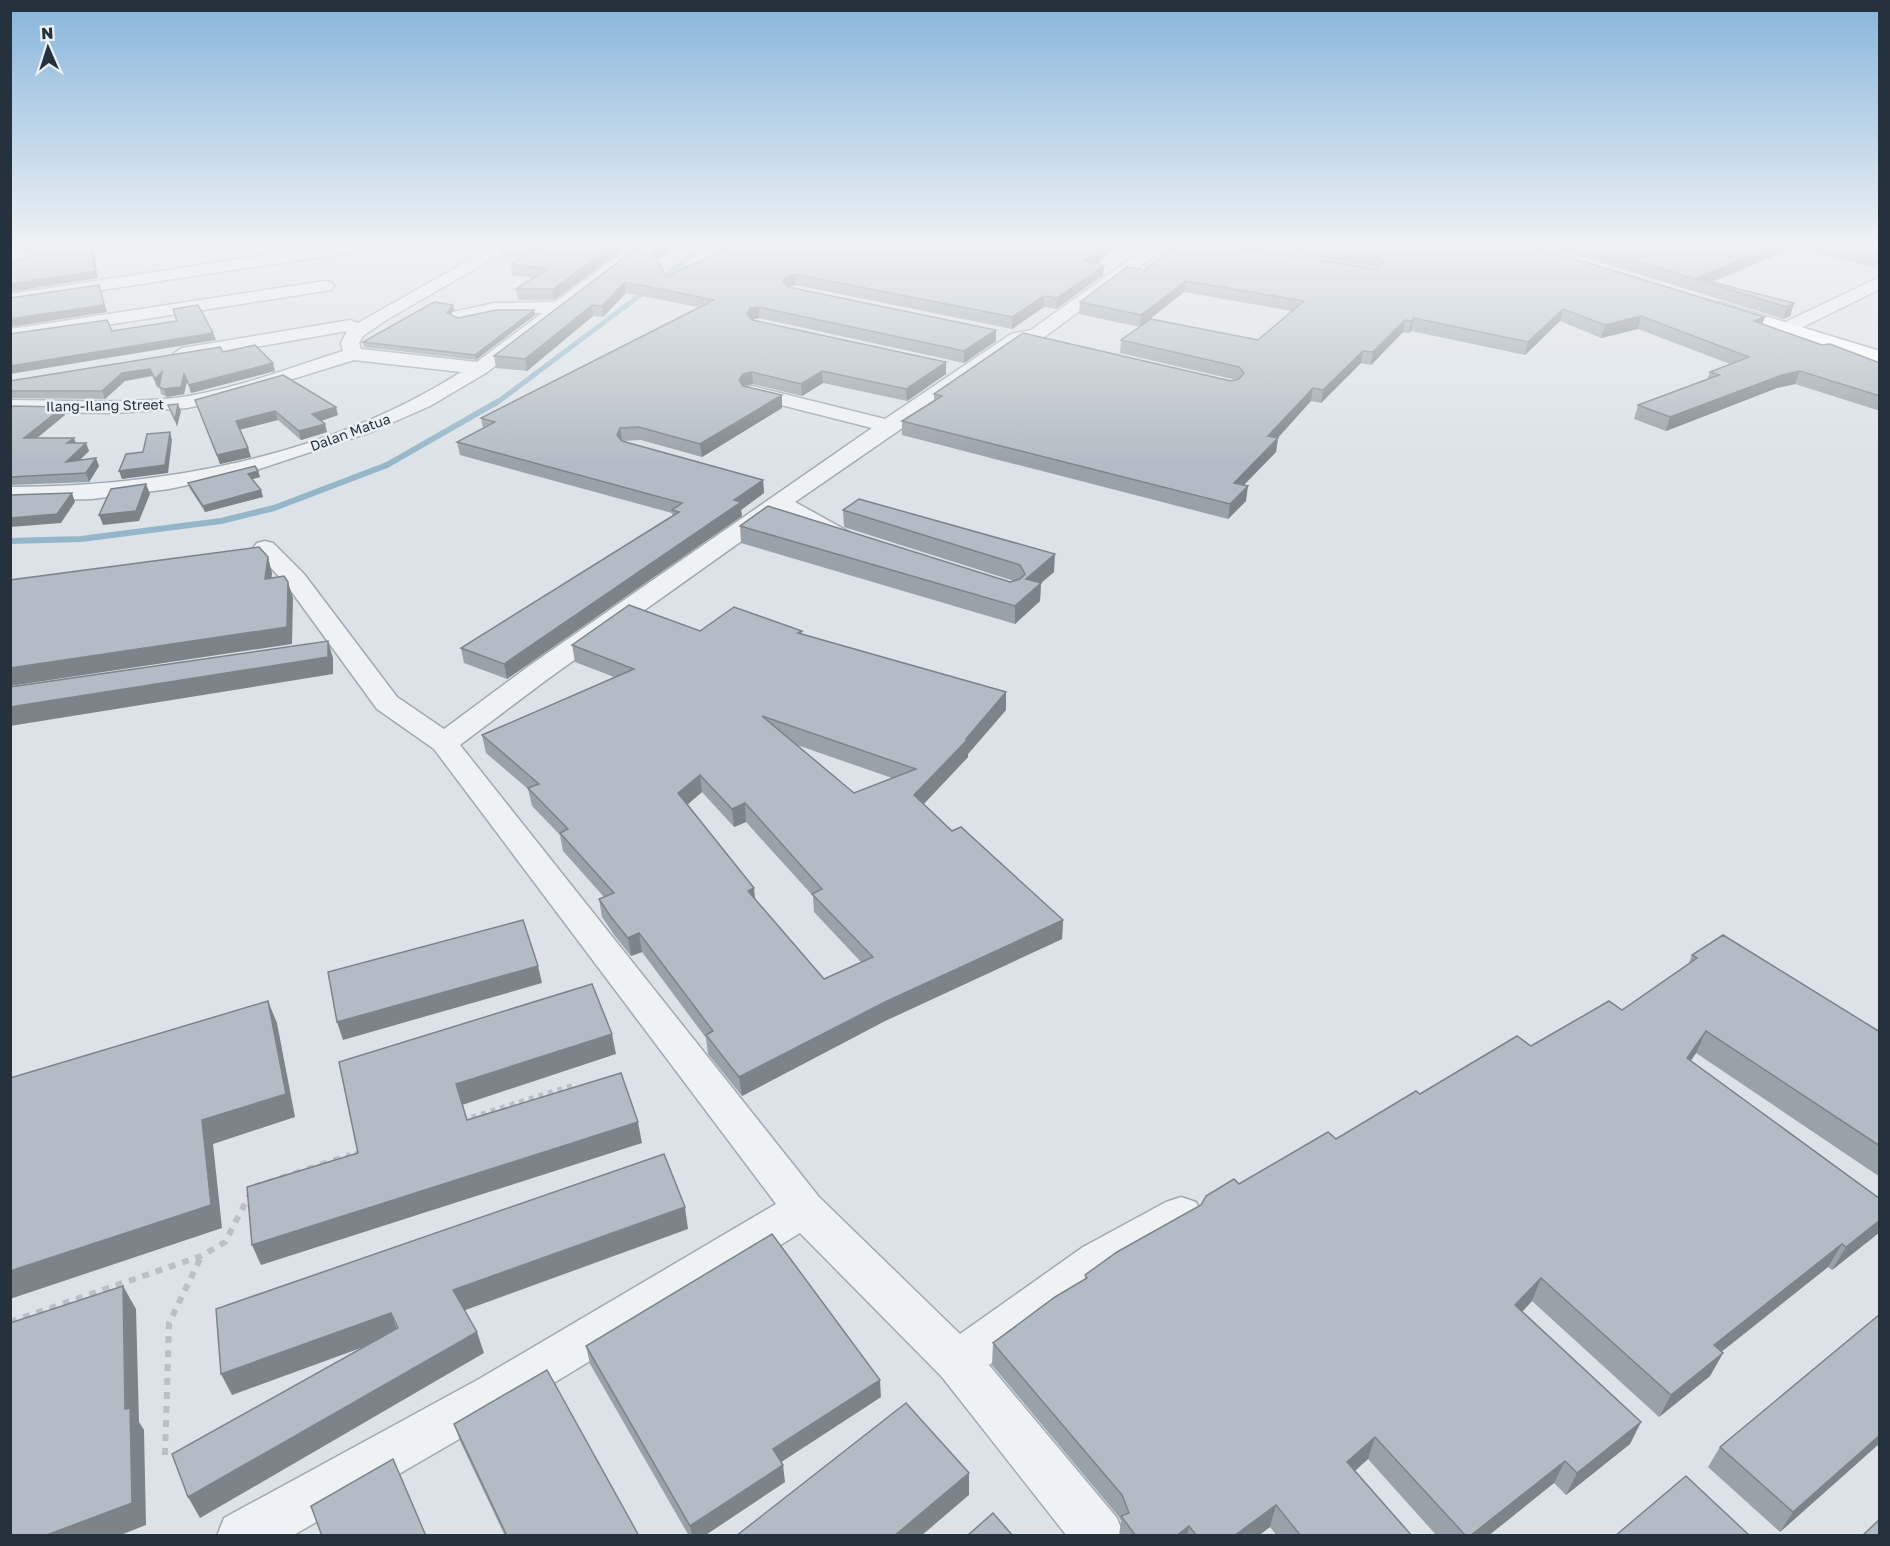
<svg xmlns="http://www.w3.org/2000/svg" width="1890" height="1546" font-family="'Golos Text',sans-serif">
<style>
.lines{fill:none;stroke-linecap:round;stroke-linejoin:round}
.stream-far1{stroke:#95b6c9;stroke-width:5}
.stream{stroke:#95b6c9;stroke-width:6}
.minor-casing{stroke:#a1aab1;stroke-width:3}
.major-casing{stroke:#9ba8b3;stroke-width:3}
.path-far1{stroke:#bac0c5;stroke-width:4.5;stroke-dasharray:5 5;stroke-linecap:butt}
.path{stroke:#bac0c5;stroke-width:6;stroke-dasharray:7 7;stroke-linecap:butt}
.minor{fill:#eff2f5;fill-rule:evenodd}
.major{fill:#fff;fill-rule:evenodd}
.wall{fill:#9aa2a9;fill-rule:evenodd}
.shaded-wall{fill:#7d8489}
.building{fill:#b3bcc4;stroke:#7d8489;stroke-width:1.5;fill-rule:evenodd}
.labels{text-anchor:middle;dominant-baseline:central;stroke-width:5;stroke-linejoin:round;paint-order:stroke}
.far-street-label{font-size:14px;fill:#25323e;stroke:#ebf1f5}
</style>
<rect width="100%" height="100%" fill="#dce2e7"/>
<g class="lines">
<g class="stream-far1">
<polyline points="657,282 703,247"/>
<polyline points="495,404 647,290"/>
</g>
<polyline class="stream" points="10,541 81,539 221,521 274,508 387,465 497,402"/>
<defs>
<g id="minor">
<polygon points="318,247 360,247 352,252 10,304 10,294"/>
<path d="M 492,247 L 513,247 L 388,319 L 363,336 L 359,343 L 361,349 L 477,362 L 542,313 L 494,313 L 459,321 L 453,320 L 450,316 L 453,312 L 494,303 L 555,302 L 631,247 L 651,247 L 486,373 L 430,406 L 371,432 L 253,471 L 169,489 L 92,499 L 10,501 L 10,487 C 165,487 329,456 461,372 L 354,360 L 231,398 L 187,408 L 116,413 L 10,412 L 10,400 C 69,400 131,405 189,396 C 241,387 292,367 343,351 L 341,343 L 347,331 L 182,360 L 173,354 L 182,348 L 350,320 L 358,323 Z"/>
<polygon points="1147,247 1166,247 1043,338 1024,342 974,375 898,431 795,502 851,533 855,538 851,543 835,543 781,513 549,678 460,745 819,1197 960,1334 1083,1247 1166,1202 1181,1197 1196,1202 1202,1214 1196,1226 1113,1273 989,1365 1117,1518 1124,1536 1067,1536 942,1377 800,1233 511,1409 292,1536 217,1536 224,1518 479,1379 776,1204 434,749 377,709 286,584 257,553 253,548 257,543 265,541 273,543 304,574 397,697 444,729 529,666 872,428 745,396 742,392 745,388 752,386 885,419 1011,334 1031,330"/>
<polygon points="1880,277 1880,289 1791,333 1779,333 1776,329 1779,325"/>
<polygon points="325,281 331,282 334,286 331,290 10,340 10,329"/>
</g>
<polygon id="major" points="1719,302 1880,351 1880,364 1712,312 1709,308"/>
</defs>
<use href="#minor" class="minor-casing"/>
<use href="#major" class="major-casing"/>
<g class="path-far1">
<polyline points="462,1120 576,1084"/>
<polyline points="346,1157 360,1152"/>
</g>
<g class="path">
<polyline points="254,1187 350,1155"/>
<polyline points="10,1322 201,1256 225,1242 249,1196"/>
<polyline points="165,1455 169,1323 201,1257"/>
</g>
<use href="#minor" class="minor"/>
<use href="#major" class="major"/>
</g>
<g class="wall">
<polygon points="502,247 627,247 554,300 518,300 516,289 534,278 512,275 511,264 522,258 503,255"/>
<polygon points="638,247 680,247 657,260 666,277 1117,248 1096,263 1103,275 1056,309 1044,307 1012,329 795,285 787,287 996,330 996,341 964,363 759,318 751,320 946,374 907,401 823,383 802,396 753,384 744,386 782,408 702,457 641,440 622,441 763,480 764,493 741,510 742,516 507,679 464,663 461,648 673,516 672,513 460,455 457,442 483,428 481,418 698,307 626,293 603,317 593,316 527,371 496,368 494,356"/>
<polygon points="1259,247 1536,247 1765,317 1762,324 1822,345 1880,363 1880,411 1795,384 1777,388 1666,431 1634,419 1638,405 1707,380 1710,372 1730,364 1638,329 1601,338 1560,321 1525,355 1411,331 1409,333 1403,332 1371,365 1361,363 1321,403 1311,401 1278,438 1276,452 1244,485 1246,501 1228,519 902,435 902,421 934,400 934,394 1231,381 1236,380 1120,353 1121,340 1258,340 1292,311 1184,292 1140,327 1079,314 1080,302 1144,270 1375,269 1376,268 1373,267"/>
<polygon points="1551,247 1880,247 1880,269 1795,248 1712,282 1794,303 1790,316 1783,319"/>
<polygon points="453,305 454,310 450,314 458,318 535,315 476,360 364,347 363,342"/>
<polygon points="223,352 275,371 191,393 187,381 184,394 167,397 161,394 159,385 157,387 152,376 125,381 105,399 10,398 10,381"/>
<polygon points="195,400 338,415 321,421 327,432 301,440 278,420 240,429 251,457 220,464"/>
<polygon points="10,406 65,415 37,438 76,443 86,443 89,451 80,460 99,466 89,482 10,485"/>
<polygon points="258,471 260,477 252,479 263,497 205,512 190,489 188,483"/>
<polygon points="843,510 1054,572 1041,583 1040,601 1015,624 741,543 740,526 1010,582 1014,581 844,527"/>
<path d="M 700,631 L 802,631 L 802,635 L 1006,710 L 968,754 L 968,757 L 924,804 L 952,831 L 1063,920 L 1062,939 L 885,1021 L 742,1096 L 708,1054 L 706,1038 L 642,952 L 631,956 L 615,936 L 602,917 L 599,899 L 604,897 L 563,851 L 560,835 L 532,806 L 528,789 L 486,753 L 482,735 L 614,677 L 575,662 L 572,645 ZM 797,745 L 892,778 L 854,793 ZM 702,792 L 734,827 L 746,822 L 813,896 L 814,912 L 861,962 L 824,979 L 755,900 L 687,805 Z"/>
<polygon points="1692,955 1880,1032 1880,1177 1696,1053 1691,1061 1880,1199 1880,1232 1832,1270 1828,1267 1721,1352 1723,1353 1710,1376 1659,1417 1532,1301 1522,1312 1641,1422 1630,1444 1566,1495 1554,1483 1488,1536 1437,1536 1368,1459 1355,1471 1413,1536 1277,1536 1270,1527 1258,1536 1119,1536 1121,1521 1119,1517 992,1365 993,1343 1085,1280 1085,1275 1239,1184 1336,1139 1420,1094 1531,1046 1622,1010 1689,963"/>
<polygon points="1880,1314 1880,1443 1780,1532 1708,1467 1720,1447"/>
<polygon points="586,1346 881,1397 781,1462 785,1482 704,1536 689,1536 590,1364"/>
<polygon points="454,1424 639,1536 505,1536 460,1441"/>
</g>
<g class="shaded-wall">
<polygon points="92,247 93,247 98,278 10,292 10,284"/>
<polygon points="611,247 627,247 554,300 553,289"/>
<polygon points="660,247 680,247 654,262 653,252"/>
<polygon points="1104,247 1117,247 1084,272 1084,261"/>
<polygon points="1772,247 1795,247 1709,283 1696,278"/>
<polygon points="1104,265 1103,275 1056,309 1057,298"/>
<polygon points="795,274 795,285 787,287 783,281 787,276"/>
<polygon points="1186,281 1184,292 1140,327 1141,315"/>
<polygon points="625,282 626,293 603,317 602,306"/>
<polygon points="99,285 107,312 10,327 10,319"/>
<polygon points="1044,296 1044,307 1012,329 1012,317"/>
<polygon points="1794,303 1790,316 1783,319 1787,307"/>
<polygon points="453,305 454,310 448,317 447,313"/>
<polygon points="592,305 593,316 527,371 525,359"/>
<polygon points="759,307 759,318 751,320 747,314 750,308"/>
<polygon points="1563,309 1560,321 1525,355 1528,342"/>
<polygon points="534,310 535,315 476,360 475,355"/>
<polygon points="1641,316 1638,329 1601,338 1605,325"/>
<polygon points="1765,317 1760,329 1754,321"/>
<polygon points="1414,318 1411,331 1409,333 1411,321"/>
<polygon points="1405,320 1403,332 1371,365 1373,352"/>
<polygon points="996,330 996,341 964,363 964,351"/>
<polygon points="213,333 216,340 10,374 10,366"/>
<polygon points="1363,351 1361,363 1321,403 1323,390"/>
<polygon points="946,362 946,374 907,401 906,389"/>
<polygon points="273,363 275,371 191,393 189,385"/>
<polygon points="150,369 152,376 125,381 105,399 102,391 122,373"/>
<polygon points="822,371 823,383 802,396 801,384"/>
<polygon points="1800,371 1795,384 1777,388 1666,431 1670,417 1782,375"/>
<polygon points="162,372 165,380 157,387 155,379"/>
<polygon points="752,372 753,384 744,386 740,392 739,380 743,374"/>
<polygon points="184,374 187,381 184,394 167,397 164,389"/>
<polygon points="1313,388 1311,401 1269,447 1278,438 1276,452 1232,497 1234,483 1268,436"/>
<polygon points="782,395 782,408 702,457 700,444"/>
<polygon points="178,404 181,411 177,427 175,420"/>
<polygon points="63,407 65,415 27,446 24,438"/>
<polygon points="336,407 338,415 315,423 312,414"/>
<polygon points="275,411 278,420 239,430 236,421"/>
<polygon points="325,424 327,432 301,440 299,431"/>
<polygon points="620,428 622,441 619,448 617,435"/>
<polygon points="170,432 172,440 168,473 122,479 119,471"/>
<polygon points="74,438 77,446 67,443"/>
<polygon points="86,443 89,451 69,470 66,462"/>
<polygon points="248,448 251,457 220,464 217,455"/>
<polygon points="96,458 99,466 89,482 86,473"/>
<polygon points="258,471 260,477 250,480 248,474"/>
<polygon points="763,480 764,493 741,510 742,516 507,679 504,664"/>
<polygon points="146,484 150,494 139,521 103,525 99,515"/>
<polygon points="1248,486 1246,501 1228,519 1230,504"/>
<polygon points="261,490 263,497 205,512 203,506"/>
<polygon points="72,493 75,502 61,523 10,527 10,518"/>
<polygon points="1055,554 1054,572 1041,583 1040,601 1015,624 1015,606 1026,579"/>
<polygon points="268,557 272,573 270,595 265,579"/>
<polygon points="288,582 293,598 292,644 10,686 10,668"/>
<polygon points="328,641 333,658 333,674 10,726 10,707"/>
<polygon points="1006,692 1006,710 968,754 968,757 915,813 914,795 966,739"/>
<polygon points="700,775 702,792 680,811 678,793"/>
<polygon points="745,803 746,822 734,827 732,809"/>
<polygon points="754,888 756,907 748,891"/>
<polygon points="1063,920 1062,939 885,1021 742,1096 739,1077 885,1002"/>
<polygon points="639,933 642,952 631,956 628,938"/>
<polygon points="538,966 542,983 343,1040 337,1022"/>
<polygon points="268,1001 277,1023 295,1117 213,1144 222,1228 10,1299 10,1271 202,1120"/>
<polygon points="1706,1031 1696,1053 1677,1080 1687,1058"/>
<polygon points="612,1034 616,1054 462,1105 456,1084"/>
<polygon points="638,1122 642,1143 261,1265 252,1245"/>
<polygon points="685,1207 688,1229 460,1312 453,1290"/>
<polygon points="1880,1220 1880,1232 1832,1270 1846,1247"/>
<polygon points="1842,1244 1828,1267 1701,1368 1714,1345"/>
<polygon points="1541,1278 1532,1301 1507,1328 1515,1305"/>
<polygon points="123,1286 136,1309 139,1422 144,1430 146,1525 118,1536 44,1536 125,1409"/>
<polygon points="391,1313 399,1334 232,1395 221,1374"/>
<polygon points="477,1332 484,1353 200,1518 188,1497"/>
<polygon points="1723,1353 1710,1376 1659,1417 1671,1395"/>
<polygon points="880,1380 881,1397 775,1466 773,1449"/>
<polygon points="1641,1422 1630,1444 1566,1495 1577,1473"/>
<polygon points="1880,1435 1880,1443 1780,1532 1793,1512"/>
<polygon points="1375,1437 1368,1459 1340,1484 1347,1462"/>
<polygon points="1565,1461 1554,1483 1488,1536 1470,1536"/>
<polygon points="783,1465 785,1482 704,1536 692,1536 690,1526"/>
<polygon points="969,1473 969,1495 921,1536 894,1536"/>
<polygon points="1276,1505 1270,1527 1258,1536 1234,1536"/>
<polygon points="1189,1526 1187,1536 1176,1536"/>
</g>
<g class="building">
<polygon points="25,247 92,247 95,271 10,284 10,262 28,259"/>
<polygon points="522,247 611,247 553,289 516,289 547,269 511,264 536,249"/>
<polygon points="638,247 660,247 653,252 666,277 729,247 1104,247 1084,261 1104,265 1057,298 1044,296 1012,317 795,274 787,276 783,281 788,287 996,330 964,351 759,307 750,308 747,314 752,320 946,362 906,389 822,371 801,384 752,372 743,374 739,380 743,386 782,395 700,444 639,427 620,428 617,435 622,441 763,480 734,500 741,502 504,664 461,648 679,512 672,510 682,503 457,442 495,422 481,418 714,300 625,282 602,306 592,305 525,359 494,356"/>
<polygon points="1176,247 1242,247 1375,269 1385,262 1375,255 1329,247 1536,247 1765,317 1754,321 1822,345 1830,344 1880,363 1880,396 1800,371 1782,375 1670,417 1638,405 1719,375 1710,372 1749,357 1641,316 1605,325 1563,309 1528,342 1414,318 1411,321 1405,320 1373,352 1363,351 1323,390 1313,388 1268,436 1278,438 1234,483 1248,486 1230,504 902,421 942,396 934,394 1023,333 1231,381 1239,379 1244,373 1239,367 1121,340 1151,319 1258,340 1304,301 1186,281 1141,315 1080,302 1127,267 1144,270"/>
<polygon points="1591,247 1772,247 1696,278 1794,303 1787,307"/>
<polygon points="1842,247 1880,247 1880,256"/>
<polygon points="99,285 104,305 10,319 10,298"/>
<polygon points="434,302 453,305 447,313 458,318 496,310 534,310 475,355 363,342"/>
<polygon points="198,305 213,333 10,366 10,334 107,320 112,331 177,321 173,309"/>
<polygon points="255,345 273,363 189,385 184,374 181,387 164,389 159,387 162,372 155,379 150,369 122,373 102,391 10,391 10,381 220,347 223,352"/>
<polygon points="283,375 336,407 312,414 325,424 299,431 275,411 236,421 248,448 217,455 195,400"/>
<polygon points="178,404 175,420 168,405"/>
<polygon points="10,406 63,407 24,438 74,438 67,443 86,443 66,462 96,458 86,473 10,477"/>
<polygon points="170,432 165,465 119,471 126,454 143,452 147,434"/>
<polygon points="255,466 258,471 248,474 261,490 203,506 188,483"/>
<polygon points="146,484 136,511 99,515 111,489"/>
<polygon points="72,493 57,514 10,518 10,495"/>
<polygon points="859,499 1055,554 1026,579 1041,583 1015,606 740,526 768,506 1010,582 1020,579 1025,574 1020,565 843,510"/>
<polygon points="259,547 268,557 265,579 284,576 288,582 287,627 10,668 10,580"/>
<path d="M 629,605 L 700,631 L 734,607 L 802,631 L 798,633 L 1006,692 L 966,739 L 968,739 L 914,795 L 952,831 L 961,827 L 1063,920 L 885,1002 L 739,1077 L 706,1035 L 713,1031 L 639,933 L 628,938 L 611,917 L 599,899 L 614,893 L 560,833 L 568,829 L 528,788 L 539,784 L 482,735 L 634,669 L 572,645 ZM 762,716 L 916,769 L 854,793 ZM 700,775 L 732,809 L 745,803 L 822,889 L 812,894 L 873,957 L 824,979 L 748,891 L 754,888 L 678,793 Z"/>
<polygon points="328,641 328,657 10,707 10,687"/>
<polygon points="523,920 538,966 337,1022 328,972"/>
<polygon points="1723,935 1880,1032 1880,1146 1706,1031 1687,1058 1880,1199 1880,1220 1846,1247 1842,1244 1714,1345 1723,1353 1671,1395 1541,1278 1515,1305 1641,1422 1577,1473 1565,1461 1470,1536 1466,1536 1375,1437 1347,1462 1412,1536 1301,1536 1276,1505 1234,1536 1197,1536 1189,1526 1176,1536 1136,1536 1121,1516 1129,1513 1122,1495 993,1343 1055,1297 1087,1278 1085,1275 1117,1252 1201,1205 1206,1196 1234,1179 1239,1184 1328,1132 1336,1139 1416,1091 1420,1094 1517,1036 1531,1046 1609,1001 1622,1010 1697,958 1692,955"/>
<polygon points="592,984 612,1034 456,1084 467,1120 621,1073 638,1122 252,1245 247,1187 358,1153 339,1062"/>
<polygon points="268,1001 286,1094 202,1120 211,1205 10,1271 10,1078"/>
<polygon points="664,1154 685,1207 453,1290 477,1332 188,1497 172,1454 398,1328 391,1313 221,1374 216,1309"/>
<polygon points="772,1234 880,1380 773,1449 783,1465 690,1526 586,1346"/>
<polygon points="123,1286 125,1409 130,1408 132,1503 44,1536 10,1536 10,1323"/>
<polygon points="1880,1314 1880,1435 1793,1512 1720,1447"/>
<polygon points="547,1370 639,1536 507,1536 454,1424"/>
<polygon points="906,1403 969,1473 894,1536 736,1536"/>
<polygon points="393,1459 426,1536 322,1536 311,1506"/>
<polygon points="1686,1476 1750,1536 1615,1536"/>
<polygon points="993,1513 1013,1536 967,1536"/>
<polygon points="1880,1519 1880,1536 1862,1536"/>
</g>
<linearGradient id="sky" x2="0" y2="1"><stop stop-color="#87b5dc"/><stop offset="0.53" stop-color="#eff2f4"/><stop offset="1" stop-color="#eff2f4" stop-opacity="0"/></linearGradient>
<rect width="1890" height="464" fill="url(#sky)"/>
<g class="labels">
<g class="far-street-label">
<text transform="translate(105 405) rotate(-1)">Ilang-Ilang Street</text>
<text transform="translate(350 432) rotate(-20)">Dalan Matua</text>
</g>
</g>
<rect width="1890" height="1546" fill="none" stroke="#25323e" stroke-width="24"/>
<g transform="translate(48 48) rotate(357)" stroke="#ebf1f5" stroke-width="4.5" paint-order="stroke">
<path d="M0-4.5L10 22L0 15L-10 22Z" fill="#25323e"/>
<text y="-9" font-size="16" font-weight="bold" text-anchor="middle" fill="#25323e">N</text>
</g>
</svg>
